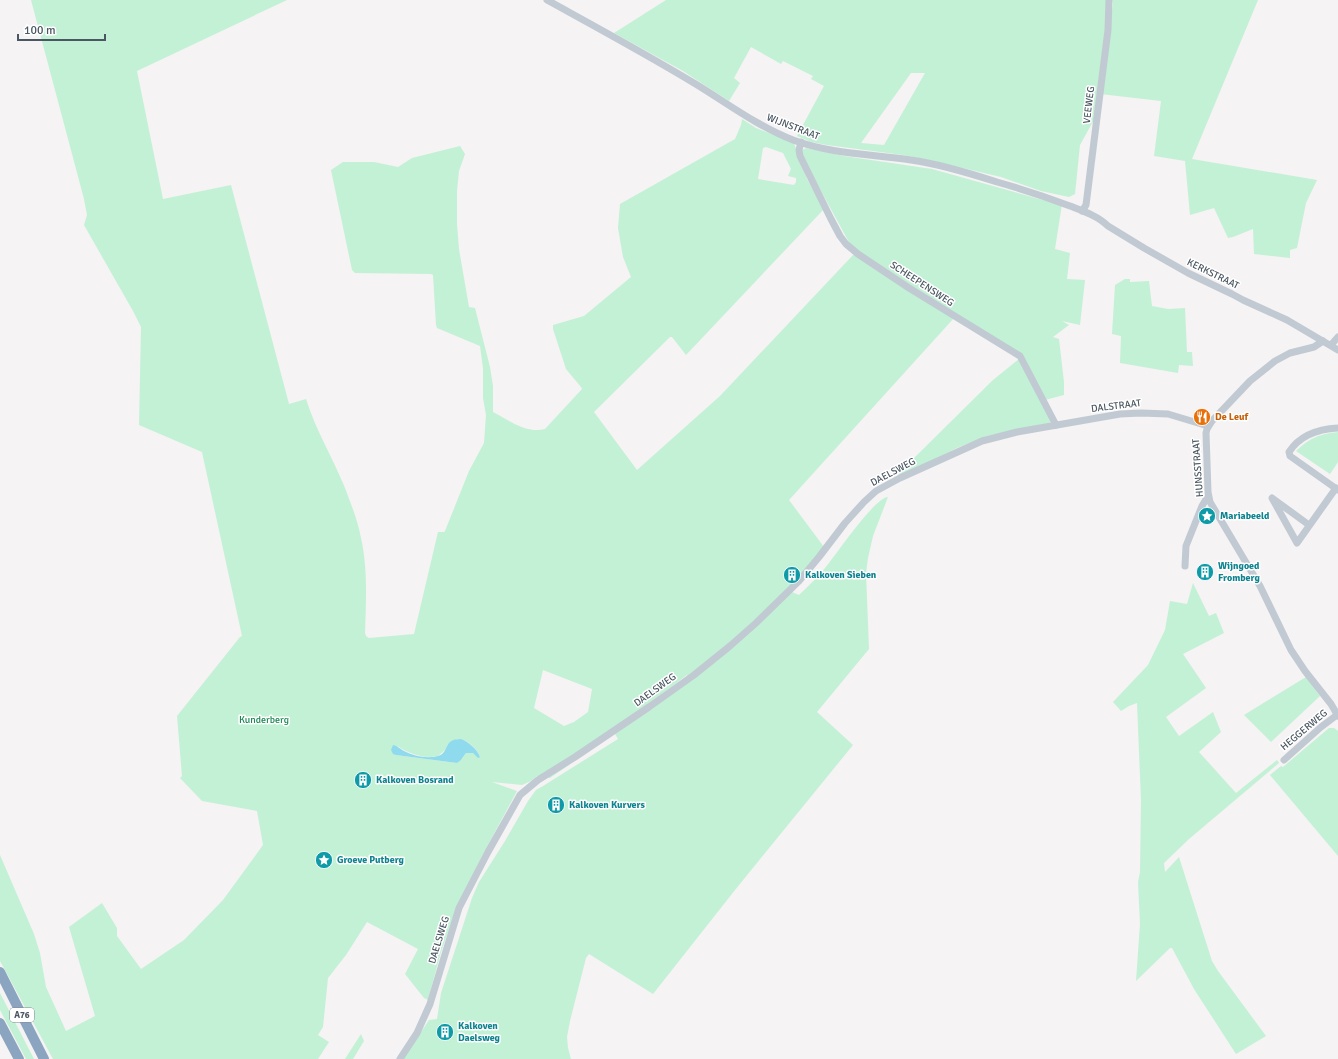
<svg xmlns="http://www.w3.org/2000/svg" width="1338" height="1059" font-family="Signika,sans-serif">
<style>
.green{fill:#c3f1d5;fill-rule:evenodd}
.water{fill:#90daee}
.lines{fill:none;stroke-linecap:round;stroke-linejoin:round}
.minor{stroke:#c1cad2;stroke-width:7}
.highway{stroke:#8ba5c1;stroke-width:10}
.labels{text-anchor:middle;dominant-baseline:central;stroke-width:3;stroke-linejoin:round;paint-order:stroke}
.shield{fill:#fff;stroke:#808990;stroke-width:1}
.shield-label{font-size:9px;font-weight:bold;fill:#4a5661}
.street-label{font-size:10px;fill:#4a5661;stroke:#fff}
.food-label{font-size:10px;font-weight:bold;fill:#c56008;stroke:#fff;text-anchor:start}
.culture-label{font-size:10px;font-weight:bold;fill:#0d838f;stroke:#fff;text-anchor:start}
.park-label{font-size:10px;fill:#17864f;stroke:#fff}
</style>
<rect width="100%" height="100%" fill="#f5f3f3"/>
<g class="green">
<path d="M 31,0 L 287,0 L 137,71 L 163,199 L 231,185 L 289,404 L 306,399 C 316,431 333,458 345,488 C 351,504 358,521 361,538 C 368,569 366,601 365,633 L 366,636 L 369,638 L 414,634 L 438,532 L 444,532 L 445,531 L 469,471 L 484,443 L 486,415 L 483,398 L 483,368 L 480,346 L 437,328 L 436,325 L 433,275 L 431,274 L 355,273 L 352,270 L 331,170 L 343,162 L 374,162 L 398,167 L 412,158 L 460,146 L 465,154 L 459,171 L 457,191 L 457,224 L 459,249 L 469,307 L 475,308 L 490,367 L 493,386 L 493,412 C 508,420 527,434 545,429 L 582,389 L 581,387 L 566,369 L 553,329 L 553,325 L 584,316 L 631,277 L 623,257 L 618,228 L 620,204 L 735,139 L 741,125 L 742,119 L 756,128 L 794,143 L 807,179 L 824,209 L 686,355 L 672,337 L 670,337 L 594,412 L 637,470 L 720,396 L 854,254 L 954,318 L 789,500 L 824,547 L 792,592 L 799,595 C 808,586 817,578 825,568 C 836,555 874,498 888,497 L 873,536 L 868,558 L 866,573 L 869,649 L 817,712 L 853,745 L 735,890 L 653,994 L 589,954 L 586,958 L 570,1021 L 567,1037 L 568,1048 L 571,1059 L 403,1059 L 429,1020 L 437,1019 L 441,993 L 472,898 L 479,882 L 505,841 L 528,801 L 536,790 L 543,786 L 618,739 L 615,734 L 690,680 L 687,675 L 641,710 L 585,748 L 569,765 L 550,778 L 537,776 L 531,781 L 522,785 L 492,782 L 517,791 L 489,843 L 458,904 L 441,952 L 428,1000 L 424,998 L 405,974 L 418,949 L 367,922 L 346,955 L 328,978 L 323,1027 L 318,1035 L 329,1042 L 318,1059 L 53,1059 L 0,961 L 0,855 L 34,934 L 40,953 L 46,987 L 66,1031 L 95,1016 L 69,927 L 102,903 L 117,928 L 117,936 L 141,969 L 184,940 L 223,900 L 263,845 L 257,811 L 202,801 L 180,778 L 182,776 L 177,716 L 240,637 L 242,636 L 202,452 L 139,425 L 141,327 L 133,311 L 84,225 L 87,215 L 84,199 ZM 766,147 L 783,153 L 791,169 L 788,176 L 796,178 L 796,182 L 794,185 L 758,179 L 763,148 ZM 543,670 L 592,689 L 588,712 L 574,722 L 564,726 L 534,708 ZM 457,739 C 467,739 477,748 480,757 L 478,757 L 473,753 L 466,753 L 462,759 L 457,763 L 396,755 L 397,746 C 410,754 423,759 438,756 L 445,750 L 448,744 Z"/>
<path d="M 666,0 L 1107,0 L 1108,6 L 1096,116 L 1080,145 L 1075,194 L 1069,197 L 1041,191 L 1001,177 L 929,160 L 903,155 L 827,145 L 811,142 L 797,136 L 824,86 L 811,79 L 813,76 L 783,61 L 781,64 L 751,47 L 734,78 L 740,83 L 729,101 L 683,71 L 614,33 ZM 911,73 L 925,73 L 884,145 L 861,143 Z"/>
<polygon points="1112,0 1258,0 1192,159 1317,180 1306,203 1297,248 1290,250 1290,258 1254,254 1253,229 1233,237 1228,238 1214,208 1190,215 1185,161 1154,156 1161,101 1100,94 1113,4"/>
<polygon points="806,148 844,156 932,169 1039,199 1062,204 1055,249 1070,253 1067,279 1085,280 1080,325 1062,321 1069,325 1053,337 1059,339 1064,382 1064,395 1045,400 1021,355 879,266 850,244 803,158 802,150"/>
<polygon points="1125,279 1130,279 1130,282 1149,281 1152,306 1168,309 1185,308 1187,352 1192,352 1193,366 1179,365 1178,373 1120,363 1121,336 1112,334 1115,285"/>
<polygon points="1019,359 1051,421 1050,423 987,436 959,447 896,478 910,462 993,380"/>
<path d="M 1338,432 L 1338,462 L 1330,474 L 1296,451 C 1310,438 1319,434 1338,432 Z"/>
<polygon points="1193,583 1209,616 1216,613 1224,633 1183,654 1206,688 1166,717 1179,736 1213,712 1221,732 1199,752 1236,793 1277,760 1279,763 1189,839 1164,863 1165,872 1179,857 1212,961 1218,971 1266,1036 1236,1054 1194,989 1172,948 1170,948 1136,981 1140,924 1138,882 1140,872 1141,800 1137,703 1129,706 1121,711 1113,702 1148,665 1165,630 1170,601 1187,604"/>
<polygon points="1306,677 1320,696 1271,742 1244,715"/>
<polygon points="1329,728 1334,728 1338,731 1338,856 1270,775 1281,766 1283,767"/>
<polygon points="0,993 34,1059 26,1059 0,1010"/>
<polygon points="361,1034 364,1041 353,1059 345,1059"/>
</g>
<path class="water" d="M 461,739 C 469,742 477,749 480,757 L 478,758 L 473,753 L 466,753 L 461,760 L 457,763 L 396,755 L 393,754 L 391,750 L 393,745 C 398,746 400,749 404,751 C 413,756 428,759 438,756 C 450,753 442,739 461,739 Z"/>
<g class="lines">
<g class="minor">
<path d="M 547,0 C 596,27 646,54 694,83 C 727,103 757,126 793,140 C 831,154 871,154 911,160 C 940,164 969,173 997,182 C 1022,189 1046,197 1070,206 C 1083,211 1098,216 1108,226 L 1144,248 L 1188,273 L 1232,294 L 1243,300 L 1287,320 L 1338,350"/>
<polyline points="801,142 799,150 800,156 831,219 840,236 846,244 858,254 909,288 1020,356 1056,425"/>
<polyline points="1082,211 1086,205 1108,30 1109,0"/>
<polyline points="1323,341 1314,347 1290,353 1275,361 1250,381 1212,421 1207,429 1206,433 1208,492 1210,502 1260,586 1291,650 1305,671 1331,704 1338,716"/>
<polyline points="1331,345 1338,337"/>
<path d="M 1338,428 C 1318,429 1300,435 1289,452 L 1290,456 L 1338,490"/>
<polyline points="1309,525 1272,498 1297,543 1336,488"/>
<polyline points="1185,566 1186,546 1202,506 1208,496"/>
<polyline points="1284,760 1321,727 1337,715"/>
<polyline points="400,1059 417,1033 430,1004 459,908 488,852 520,795 538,780 575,757 649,707 694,675 730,646 756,623 799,581 819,557 845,523 864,502 876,491 900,478 982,441 1017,432 1120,414 1141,413 1168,414 1208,426"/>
</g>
<g class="highway">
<polyline points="0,972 44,1059"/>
<polyline points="0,1023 19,1059"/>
</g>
</g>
<defs>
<symbol id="restaurant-disc" viewBox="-11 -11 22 22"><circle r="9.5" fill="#e8710a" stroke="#fff"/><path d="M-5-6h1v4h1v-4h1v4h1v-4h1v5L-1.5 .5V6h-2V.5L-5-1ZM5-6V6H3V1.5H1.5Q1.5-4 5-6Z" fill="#fff"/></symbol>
<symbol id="sight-disc" viewBox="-11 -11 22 22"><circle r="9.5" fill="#0f9aa8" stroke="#fff"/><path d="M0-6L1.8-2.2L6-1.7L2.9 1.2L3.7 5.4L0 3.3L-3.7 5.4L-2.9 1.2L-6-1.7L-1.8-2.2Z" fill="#fff"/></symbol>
<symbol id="building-disc" viewBox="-11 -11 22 22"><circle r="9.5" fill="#0f9aa8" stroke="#fff"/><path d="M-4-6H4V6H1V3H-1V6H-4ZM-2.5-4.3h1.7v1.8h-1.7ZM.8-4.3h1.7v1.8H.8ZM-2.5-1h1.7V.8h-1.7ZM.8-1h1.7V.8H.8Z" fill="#fff"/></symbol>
</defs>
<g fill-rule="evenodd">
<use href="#restaurant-disc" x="1192" y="407" width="20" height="20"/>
<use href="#sight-disc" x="1197" y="506" width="20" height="20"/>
<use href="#building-disc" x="1195" y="562" width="20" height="20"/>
<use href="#building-disc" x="782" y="565" width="20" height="20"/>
<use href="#building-disc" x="353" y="770" width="20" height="20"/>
<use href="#building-disc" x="546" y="795" width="20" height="20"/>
<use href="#sight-disc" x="314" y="850" width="20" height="20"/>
<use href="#building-disc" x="435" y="1022" width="20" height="20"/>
</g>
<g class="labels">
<rect class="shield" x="10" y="1008" width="24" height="14" rx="3"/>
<g class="shield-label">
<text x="22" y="1015">A76</text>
</g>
<g class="street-label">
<text transform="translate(1089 105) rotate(-83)">VEEWEG</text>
<text transform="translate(793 127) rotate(21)">WIJNSTRAAT</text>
<text transform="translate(1213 274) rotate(26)">KERKSTRAAT</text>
<text transform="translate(922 284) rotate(33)">SCHEEPENSWEG</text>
<text transform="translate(1116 406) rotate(-7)">DALSTRAAT</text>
<text transform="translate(1198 468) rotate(-94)">HUNSSTRAAT</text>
<text transform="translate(893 472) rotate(-28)">DAELSWEG</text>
<text transform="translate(655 690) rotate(-36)">DAELSWEG</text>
<text transform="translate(1304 730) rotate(-40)">HEGGERWEG</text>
<text transform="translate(439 940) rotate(-73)">DAELSWEG</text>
</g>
<g class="food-label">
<text x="1215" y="417">De Leuf</text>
</g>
<g class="culture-label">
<text x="1220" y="516">Mariabeeld</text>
<text x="1218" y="566">Wijngoed<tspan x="1218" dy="12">Fromberg</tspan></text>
<text x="805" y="575">Kalkoven Sieben</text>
<text x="376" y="780">Kalkoven Bosrand</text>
<text x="569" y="805">Kalkoven Kurvers</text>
<text x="337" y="860">Groeve Putberg</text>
<text x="458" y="1026">Kalkoven<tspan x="458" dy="12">Daelsweg</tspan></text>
</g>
<g class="park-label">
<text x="264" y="720">Kunderberg</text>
</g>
</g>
<path d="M18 34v6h87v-6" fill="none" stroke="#4a5661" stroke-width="2"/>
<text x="24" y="34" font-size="12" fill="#4a5661" stroke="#ffffff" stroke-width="3" paint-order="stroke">100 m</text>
</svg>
